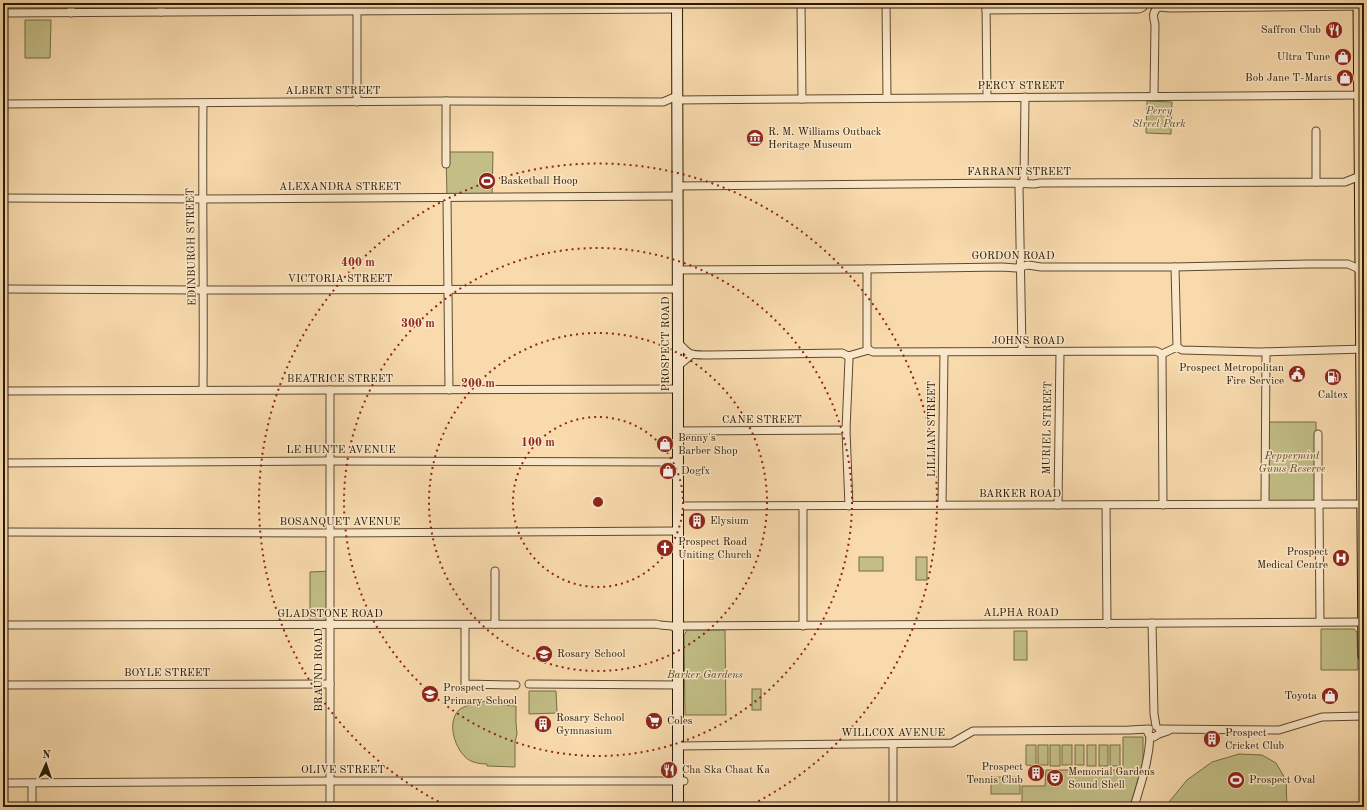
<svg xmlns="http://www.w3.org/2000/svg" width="1367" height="810" font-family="'Old Standard TT',serif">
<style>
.green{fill:#c2be86;stroke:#766c44}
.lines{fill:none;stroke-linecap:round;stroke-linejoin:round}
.minor-casing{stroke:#5e492c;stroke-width:9}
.secondary-casing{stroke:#2a1902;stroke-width:12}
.trunk-casing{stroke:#2a1902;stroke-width:13}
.minor{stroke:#fae7c9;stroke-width:7}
.secondary{stroke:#fae7c9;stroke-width:10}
.trunk{stroke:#f8daac;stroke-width:11}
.ring{fill:none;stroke:#8f2418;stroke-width:2;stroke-dasharray:2 4}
.labels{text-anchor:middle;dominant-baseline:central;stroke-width:3;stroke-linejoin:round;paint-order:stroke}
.poi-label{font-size:11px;fill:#2a1902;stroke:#fae7c9;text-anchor:start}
.street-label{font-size:11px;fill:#2a1902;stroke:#fae7c9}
.park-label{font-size:11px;font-style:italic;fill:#584b2a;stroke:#fae7c9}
.centre{fill:#8f2418;stroke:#fae7c9;stroke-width:2}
.ring-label{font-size:12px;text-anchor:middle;font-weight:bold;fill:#8f2418;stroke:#fae7c9;stroke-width:3;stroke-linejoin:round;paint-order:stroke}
</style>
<rect width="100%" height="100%" fill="#f8daac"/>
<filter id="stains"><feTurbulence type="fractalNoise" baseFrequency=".005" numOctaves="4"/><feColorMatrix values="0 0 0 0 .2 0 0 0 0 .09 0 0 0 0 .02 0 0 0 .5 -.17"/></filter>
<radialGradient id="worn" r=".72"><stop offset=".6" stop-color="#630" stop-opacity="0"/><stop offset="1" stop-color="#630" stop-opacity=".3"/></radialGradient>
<g class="green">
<polygon points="25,20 51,20 50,58 25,58"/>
<polygon points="1147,101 1172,102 1171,134 1146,133"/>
<polygon points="446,152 493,152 492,198 447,198"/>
<polygon points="1268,422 1316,422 1317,503 1267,503"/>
<rect x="859" y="557" width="24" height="14"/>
<rect x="916" y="557" width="11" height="23"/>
<polygon points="331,571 330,625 310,624 310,572"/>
<polygon points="1321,629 1354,629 1357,632 1358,670 1321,670"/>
<polygon points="687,630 725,630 726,715 685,715 684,635"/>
<rect x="1014" y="631" width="13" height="29"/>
<rect x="752" y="689" width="9" height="21"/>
<polygon points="529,691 556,691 557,713 529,714"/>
<path d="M 485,701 L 495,703 L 501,705 L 516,706 L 516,723 L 517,734 L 515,742 L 515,767 L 487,766 L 487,764 C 481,764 474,763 469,760 C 455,751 446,722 459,710 C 463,706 479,702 485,701 Z"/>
<polygon points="1123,737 1143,737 1143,762 1130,807 1022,807 1022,786 1045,786 1046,770 1123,770"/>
<polygon points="1026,745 1036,745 1036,766 1026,765"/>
<rect x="1038" y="745" width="10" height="20"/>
<rect x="1050" y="745" width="10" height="21"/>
<rect x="1062" y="745" width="10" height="20"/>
<rect x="1075" y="745" width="9" height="20"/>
<rect x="1087" y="745" width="9" height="21"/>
<rect x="1099" y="745" width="9" height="21"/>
<rect x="1110" y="745" width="10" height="21"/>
<polygon points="1239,754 1262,755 1276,763 1286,780 1287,807 1165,807 1187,780 1212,762"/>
<rect x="991" y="777" width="29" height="17"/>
</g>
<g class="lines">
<defs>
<g id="minor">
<polyline points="71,3 71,13"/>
<polyline points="161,3 161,12"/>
<polyline points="353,3 353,6 357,11 357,102"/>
<polyline points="801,3 802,99"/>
<polyline points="886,3 887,98"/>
<polyline points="986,3 987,97"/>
<polyline points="986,10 1139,9 1143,7 1145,3"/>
<polyline points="3,13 677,9"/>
<path d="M 1154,96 L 1155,24 C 1153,17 1152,11 1159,7 L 1169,8 L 1363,6"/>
<polyline points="676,100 1360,95 1362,93"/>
<polyline points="446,101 446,164"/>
<path d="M 203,103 C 202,199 204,295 203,390"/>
<polyline points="3,104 446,101 663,102 677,96"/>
<polyline points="1316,182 1316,131"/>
<polyline points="677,186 1012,183 1034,184 1040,183 1345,182 1360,176"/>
<polyline points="3,198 202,199 677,196"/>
<polyline points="447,198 449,390"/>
<polyline points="1175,267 1177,347"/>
<polyline points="867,269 867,347 869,350"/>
<polyline points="677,270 867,269 1002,267 1016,268 1028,265 1041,267 1175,267 1309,264 1348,264 1357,268 1361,273"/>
<polyline points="3,289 204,290 677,289"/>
<path d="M 678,342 C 690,356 690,355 708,355 L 842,353 L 848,356 L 869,350 L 873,352 L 1156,351 L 1162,354 L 1177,347 L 1182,350 L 1259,352 L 1364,349"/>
<polyline points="1022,351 1019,187 1024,180 1025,97"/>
<polyline points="1162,354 1163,505"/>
<polyline points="848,356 849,359 846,430 849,506"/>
<polyline points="678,366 691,355"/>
<polyline points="330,390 330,807"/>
<polyline points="3,391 678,389"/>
<polyline points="678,431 846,430"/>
<polyline points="1318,434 1318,504"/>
<polyline points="3,463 326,461 678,462"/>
<polyline points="1265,504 1266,352"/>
<polyline points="1319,504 1320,622"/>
<polyline points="942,505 944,352"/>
<polyline points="1058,505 1060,352"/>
<polyline points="1106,505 1107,624"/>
<polyline points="678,506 1363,504"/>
<polyline points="803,506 803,626"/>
<polyline points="3,532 328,533 678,531"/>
<polyline points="495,571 495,624"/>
<polyline points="1152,623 1154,714 1156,726"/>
<polyline points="3,625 656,624 660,625 672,626 679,630"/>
<polyline points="465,625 465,684 516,685"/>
<polyline points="679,626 1364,622"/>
<polyline points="529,684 678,685"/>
<polyline points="3,685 330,684"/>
<polyline points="1159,729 1279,730 1322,717 1364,716"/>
<polyline points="1148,733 1150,736 1154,737 1159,734 1168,731"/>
<polyline points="678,746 952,743 973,731 1129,730 1149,729"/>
<polyline points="3,783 330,781 684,781"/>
<polyline points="32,784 32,807"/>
<polyline points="893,807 893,744"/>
<path d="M 1134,807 C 1141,783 1149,761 1150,736"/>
</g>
<polyline id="secondary" points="677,3 678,342 678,807"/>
<polyline id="trunk" points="1359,3 1364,656"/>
</defs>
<use href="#minor" class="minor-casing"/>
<use href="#secondary" class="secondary-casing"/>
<use href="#trunk" class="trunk-casing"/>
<use href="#minor" class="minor"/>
<use href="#secondary" class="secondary"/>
<use href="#trunk" class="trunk"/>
</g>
<g class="ring">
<circle cx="598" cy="502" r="85"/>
<circle cx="598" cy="502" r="169"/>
<circle cx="598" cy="502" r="254"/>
<path d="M449 807A339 339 0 1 1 747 807"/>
</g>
<defs>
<symbol id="restaurant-disc" viewBox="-11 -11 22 22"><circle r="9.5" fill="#8f2418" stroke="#fae7c9"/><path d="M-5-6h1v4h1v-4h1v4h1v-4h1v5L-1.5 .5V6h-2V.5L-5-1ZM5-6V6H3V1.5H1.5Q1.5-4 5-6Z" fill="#fff"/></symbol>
<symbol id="shop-disc" viewBox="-11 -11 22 22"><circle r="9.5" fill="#8f2418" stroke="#fae7c9"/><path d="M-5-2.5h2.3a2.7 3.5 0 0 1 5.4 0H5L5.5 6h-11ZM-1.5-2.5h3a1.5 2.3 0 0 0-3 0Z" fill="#fff"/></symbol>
<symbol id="museum-disc" viewBox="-11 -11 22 22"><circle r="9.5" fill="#8f2418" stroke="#fae7c9"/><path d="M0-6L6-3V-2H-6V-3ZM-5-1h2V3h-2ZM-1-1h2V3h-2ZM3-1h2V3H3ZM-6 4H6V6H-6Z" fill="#fff"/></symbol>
<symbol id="stadium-disc" viewBox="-11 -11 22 22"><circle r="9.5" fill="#8f2418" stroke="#fae7c9"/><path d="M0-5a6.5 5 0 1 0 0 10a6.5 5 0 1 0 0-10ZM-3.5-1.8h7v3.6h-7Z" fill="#fff"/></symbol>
<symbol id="civic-disc" viewBox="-11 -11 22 22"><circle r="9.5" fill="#8f2418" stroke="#fae7c9"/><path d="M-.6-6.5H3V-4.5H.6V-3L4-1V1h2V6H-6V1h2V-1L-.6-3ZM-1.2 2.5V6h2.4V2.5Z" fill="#fff"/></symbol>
<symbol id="fuel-disc" viewBox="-11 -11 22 22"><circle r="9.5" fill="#8f2418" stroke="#fae7c9"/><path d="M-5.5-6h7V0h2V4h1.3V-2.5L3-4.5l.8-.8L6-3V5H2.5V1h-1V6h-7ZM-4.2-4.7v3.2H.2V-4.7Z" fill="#fff"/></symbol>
<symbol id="building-disc" viewBox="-11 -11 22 22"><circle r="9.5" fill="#8f2418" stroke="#fae7c9"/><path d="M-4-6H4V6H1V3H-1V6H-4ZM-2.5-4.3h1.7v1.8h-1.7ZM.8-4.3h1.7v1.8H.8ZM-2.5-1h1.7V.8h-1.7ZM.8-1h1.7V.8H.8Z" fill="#fff"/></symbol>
<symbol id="church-disc" viewBox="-11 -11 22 22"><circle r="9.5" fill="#8f2418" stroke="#fae7c9"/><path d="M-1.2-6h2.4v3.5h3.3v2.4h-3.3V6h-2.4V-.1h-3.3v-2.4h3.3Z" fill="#fff"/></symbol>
<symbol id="hospital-disc" viewBox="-11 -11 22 22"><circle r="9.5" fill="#8f2418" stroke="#fae7c9"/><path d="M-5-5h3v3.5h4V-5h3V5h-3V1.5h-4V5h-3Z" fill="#fff"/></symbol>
<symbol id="school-disc" viewBox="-11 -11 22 22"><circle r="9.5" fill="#8f2418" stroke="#fae7c9"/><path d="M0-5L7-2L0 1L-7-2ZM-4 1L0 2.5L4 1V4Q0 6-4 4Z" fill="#fff"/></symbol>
<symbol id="supermarket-disc" viewBox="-11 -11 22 22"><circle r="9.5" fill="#8f2418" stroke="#fae7c9"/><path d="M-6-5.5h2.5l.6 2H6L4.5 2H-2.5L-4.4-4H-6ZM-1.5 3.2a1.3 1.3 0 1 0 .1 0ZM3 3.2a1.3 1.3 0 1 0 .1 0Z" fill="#fff"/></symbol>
<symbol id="theatre-disc" viewBox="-11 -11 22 22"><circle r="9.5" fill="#8f2418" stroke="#fae7c9"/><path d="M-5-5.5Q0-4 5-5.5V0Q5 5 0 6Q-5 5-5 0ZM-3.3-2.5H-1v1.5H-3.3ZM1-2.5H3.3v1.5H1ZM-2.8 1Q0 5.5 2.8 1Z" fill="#fff"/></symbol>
</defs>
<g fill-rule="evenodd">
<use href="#restaurant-disc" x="1324" y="20" width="20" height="20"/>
<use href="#shop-disc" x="1333" y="47" width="20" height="20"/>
<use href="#shop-disc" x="1335" y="68" width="20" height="20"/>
<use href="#museum-disc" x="745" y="128" width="20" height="20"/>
<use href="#stadium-disc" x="477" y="171" width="20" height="20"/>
<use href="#civic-disc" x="1287" y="364" width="20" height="20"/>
<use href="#fuel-disc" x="1323" y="367" width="20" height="20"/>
<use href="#shop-disc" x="655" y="434" width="20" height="20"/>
<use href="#shop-disc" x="658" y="461" width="20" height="20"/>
<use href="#building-disc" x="687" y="511" width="20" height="20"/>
<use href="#church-disc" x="655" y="538" width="20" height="20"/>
<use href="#hospital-disc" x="1331" y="548" width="20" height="20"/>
<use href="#school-disc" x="534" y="644" width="20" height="20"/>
<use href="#school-disc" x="420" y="684" width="20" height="20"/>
<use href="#shop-disc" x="1320" y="686" width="20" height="20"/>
<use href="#supermarket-disc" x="644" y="711" width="20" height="20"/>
<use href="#building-disc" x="533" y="714" width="20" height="20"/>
<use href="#building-disc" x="1202" y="729" width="20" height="20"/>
<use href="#restaurant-disc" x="659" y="760" width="20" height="20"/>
<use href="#building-disc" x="1026" y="763" width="20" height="20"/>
<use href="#theatre-disc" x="1045" y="768" width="20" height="20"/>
<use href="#stadium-disc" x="1226" y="770" width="20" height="20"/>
</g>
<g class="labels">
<g class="poi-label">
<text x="1321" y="30" text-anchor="end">Saffron Club</text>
<text x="1330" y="57" text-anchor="end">Ultra Tune</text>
<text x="1332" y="78" text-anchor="end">Bob Jane T-Marts</text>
<text x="768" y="132">R. M. Williams Outback<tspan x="768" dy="13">Heritage Museum</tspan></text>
<text x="500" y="181">Basketball Hoop</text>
<text x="1284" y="368" text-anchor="end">Prospect Metropolitan<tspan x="1284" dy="13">Fire Service</tspan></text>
<text x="1333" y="395" text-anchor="middle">Caltex</text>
<text x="678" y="438">Benny's<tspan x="678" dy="13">Barber Shop</tspan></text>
<text x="681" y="471">Dogfx</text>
<text x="710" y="521">Elysium</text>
<text x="678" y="542">Prospect Road<tspan x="678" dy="13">Uniting Church</tspan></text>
<text x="1328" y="552" text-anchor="end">Prospect<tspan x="1328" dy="13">Medical Centre</tspan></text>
<text x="557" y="654">Rosary School</text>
<text x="443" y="688">Prospect<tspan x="443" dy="13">Primary School</tspan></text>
<text x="1317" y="696" text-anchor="end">Toyota</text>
<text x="556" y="718">Rosary School<tspan x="556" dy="13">Gymnasium</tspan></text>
<text x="667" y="721">Coles</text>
<text x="1225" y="733">Prospect<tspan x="1225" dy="13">Cricket Club</tspan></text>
<text x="1023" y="767" text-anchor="end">Prospect<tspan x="1023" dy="13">Tennis Club</tspan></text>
<text x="682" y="770">Cha Ska Chaat Ka</text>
<text x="1068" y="772">Memorial Gardens<tspan x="1068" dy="13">Sound Shell</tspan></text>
<text x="1249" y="780">Prospect Oval</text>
</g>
<g class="street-label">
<text x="1021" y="86">PERCY STREET</text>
<text x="333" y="91">ALBERT STREET</text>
<text x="1019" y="172">FARRANT STREET</text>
<text x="340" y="187">ALEXANDRA STREET</text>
<text transform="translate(192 247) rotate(-91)">EDINBURGH STREET</text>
<text x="1013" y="256">GORDON ROAD</text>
<text x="340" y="279">VICTORIA STREET</text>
<text x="1028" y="341">JOHNS ROAD</text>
<text transform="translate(666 344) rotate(-90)">PROSPECT ROAD</text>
<text x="340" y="379">BEATRICE STREET</text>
<text x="762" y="420">CANE STREET</text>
<text transform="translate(1048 428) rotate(-89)">MURIEL STREET</text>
<text transform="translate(932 429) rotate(-90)">LILLIAN STREET</text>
<text x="341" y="450">LE HUNTE AVENUE</text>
<text x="1020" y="494">BARKER ROAD</text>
<text x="340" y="522">BOSANQUET AVENUE</text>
<text x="1021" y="613">ALPHA ROAD</text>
<text x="330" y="614">GLADSTONE ROAD</text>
<text transform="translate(319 670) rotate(-90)">BRAUND ROAD</text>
<text x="167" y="673">BOYLE STREET</text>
<text x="893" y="733">WILLCOX AVENUE</text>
<text x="343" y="770">OLIVE STREET</text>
</g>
<g class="park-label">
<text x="1159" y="111">Percy<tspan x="1159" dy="13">Street Park</tspan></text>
<text x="1292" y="456">Peppermint<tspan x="1292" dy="13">Gums Reserve</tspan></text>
<text x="705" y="675">Barker Gardens</text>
</g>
</g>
<circle cx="598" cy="502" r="6" class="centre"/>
<g class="ring-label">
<text x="358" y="266">400 m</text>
<text x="418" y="327">300 m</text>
<text x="478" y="387">200 m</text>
<text x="538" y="446">100 m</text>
</g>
<rect width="1367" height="810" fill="none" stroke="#f8daac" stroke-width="16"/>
<rect x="4" y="4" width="1359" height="802" fill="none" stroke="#2a1902" stroke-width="2"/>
<rect x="8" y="8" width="1351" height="794" fill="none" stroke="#2a1902"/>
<g transform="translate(46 764) rotate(3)" stroke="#fae7c9" stroke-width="3" paint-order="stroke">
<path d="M0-3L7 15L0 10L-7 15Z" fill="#2a1902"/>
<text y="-6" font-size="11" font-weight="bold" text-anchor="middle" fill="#2a1902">N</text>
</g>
<rect width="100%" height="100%" filter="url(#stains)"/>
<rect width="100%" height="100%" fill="url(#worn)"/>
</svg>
